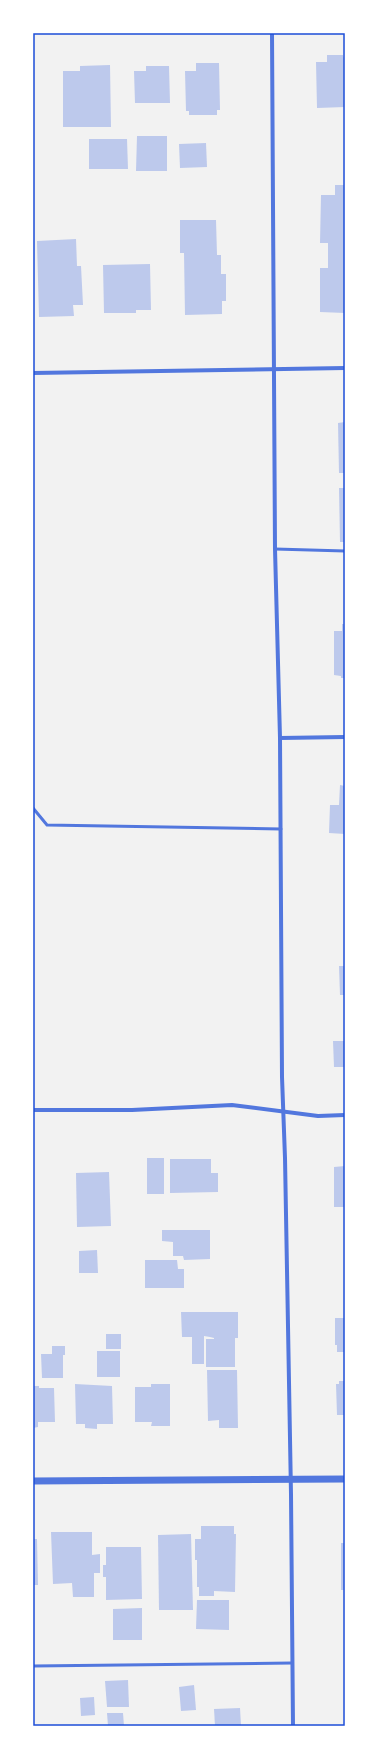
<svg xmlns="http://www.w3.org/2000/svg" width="378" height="1759" font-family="Arial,sans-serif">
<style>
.building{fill:#bdc9ec}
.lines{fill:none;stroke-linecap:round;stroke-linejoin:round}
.service{stroke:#5277de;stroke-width:3}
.minor{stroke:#5277de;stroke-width:4}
.tertiary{stroke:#5277de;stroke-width:7}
.neatline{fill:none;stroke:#1d4ed8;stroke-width:1.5}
</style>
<rect width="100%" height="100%" fill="#f2f2f2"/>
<g class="building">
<polygon points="327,55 343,55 345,61 345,107 317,108 316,62 327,62"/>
<polygon points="196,63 219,63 220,110 217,110 217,115 189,115 189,111 186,111 185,71 196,71"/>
<polygon points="110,65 111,127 63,127 63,71 80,71 80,66"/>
<polygon points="146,66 169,66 170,103 135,103 134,71 146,71"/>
<polygon points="137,136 167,136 167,171 136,171"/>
<polygon points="89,139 127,139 128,169 89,169"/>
<polygon points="206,143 207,167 180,168 179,144"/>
<polygon points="335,185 345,185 345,313 320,312 320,268 328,268 328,243 320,243 321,195 335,195"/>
<polygon points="180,220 216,220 217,255 221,255 221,274 226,274 226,301 222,301 222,314 185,315 184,253 180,253"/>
<polygon points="76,239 77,266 81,266 83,305 73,305 74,316 39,317 37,241"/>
<polygon points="150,264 151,310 136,310 136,313 104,313 103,265"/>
<polygon points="345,422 345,473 339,473 338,423"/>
<polygon points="339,488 345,488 345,542 340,542"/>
<polygon points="342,624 345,624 345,678 341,678 341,676 334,675 334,631 342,631"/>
<polygon points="340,785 345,786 345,834 329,833 330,805 339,805"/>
<polygon points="339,966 345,966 345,995 340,995"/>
<polygon points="333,1041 345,1041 345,1067 334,1067"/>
<rect x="147" y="1158" width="17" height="36"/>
<polygon points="170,1159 211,1159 211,1173 218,1173 218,1192 170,1193"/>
<polygon points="345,1166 345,1207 334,1207 334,1167"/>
<polygon points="109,1172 111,1226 77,1227 76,1173"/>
<polygon points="162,1230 210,1230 210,1259 184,1260 183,1256 173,1256 173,1242 162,1241"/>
<polygon points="97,1250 98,1273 79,1273 79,1251"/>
<polygon points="145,1260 177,1260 178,1269 184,1269 184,1288 145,1288"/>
<polygon points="181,1312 238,1312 238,1338 224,1338 235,1338 235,1367 206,1367 206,1339 214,1339 214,1338 210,1337 204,1336 204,1364 192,1364 192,1337 182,1337"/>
<polygon points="335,1318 345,1318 345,1352 337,1352 337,1345 335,1345"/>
<rect x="106" y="1334" width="15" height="15"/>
<polygon points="52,1346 65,1346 65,1355 63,1355 63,1378 42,1378 41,1354 52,1354"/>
<rect x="97" y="1351" width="23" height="26"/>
<polygon points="207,1370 237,1370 238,1428 219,1428 219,1420 208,1421"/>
<polygon points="339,1381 345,1381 345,1415 337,1415 336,1384 339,1384"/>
<polygon points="75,1384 112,1386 113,1424 97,1424 97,1429 85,1428 85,1424 76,1424"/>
<polygon points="151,1384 170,1384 170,1426 151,1426 152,1422 135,1422 135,1387 151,1387"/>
<polygon points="33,1386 39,1386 39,1388 54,1388 55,1422 38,1422 38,1427 33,1428"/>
<polygon points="201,1526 234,1526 234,1534 236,1534 235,1592 214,1591 214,1596 199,1596 199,1587 197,1587 197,1560 195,1560 195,1539 201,1539"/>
<polygon points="51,1532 92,1532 92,1555 100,1554 100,1573 94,1573 94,1597 73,1597 72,1583 53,1584"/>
<polygon points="191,1534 193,1610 159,1610 158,1535"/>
<polygon points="33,1539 37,1539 38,1585 33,1585"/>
<rect x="341" y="1543" width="4" height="47"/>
<polygon points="106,1547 141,1547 142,1599 106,1600 106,1577 103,1577 103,1565 106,1565"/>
<polygon points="197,1600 229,1600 229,1630 196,1629"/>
<polygon points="142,1608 142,1640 113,1640 113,1609"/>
<polygon points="128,1680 129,1707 107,1707 105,1681"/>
<polygon points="194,1685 196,1710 181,1711 179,1687"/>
<polygon points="94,1697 95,1715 81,1716 80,1698"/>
<polygon points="240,1708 241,1726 215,1726 214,1709"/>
<polygon points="107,1713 123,1713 124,1726 108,1726"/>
</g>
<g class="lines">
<g class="service">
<polyline points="275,549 345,551"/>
<polyline points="33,808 47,825 281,829"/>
<polyline points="33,1666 292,1663"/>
</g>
<g class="minor">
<polyline points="272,33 275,549 280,738 282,1077 285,1158 291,1494 293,1726"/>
<polyline points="33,373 345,368"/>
<polyline points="280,738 345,737"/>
<polyline points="33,1110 132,1110 232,1105 318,1116 345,1115"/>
</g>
<polyline class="tertiary" points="33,1481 345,1479"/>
</g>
<rect width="378" height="1759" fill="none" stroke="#ffffff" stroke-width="68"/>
<rect x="34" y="34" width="310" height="1691" class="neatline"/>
</svg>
